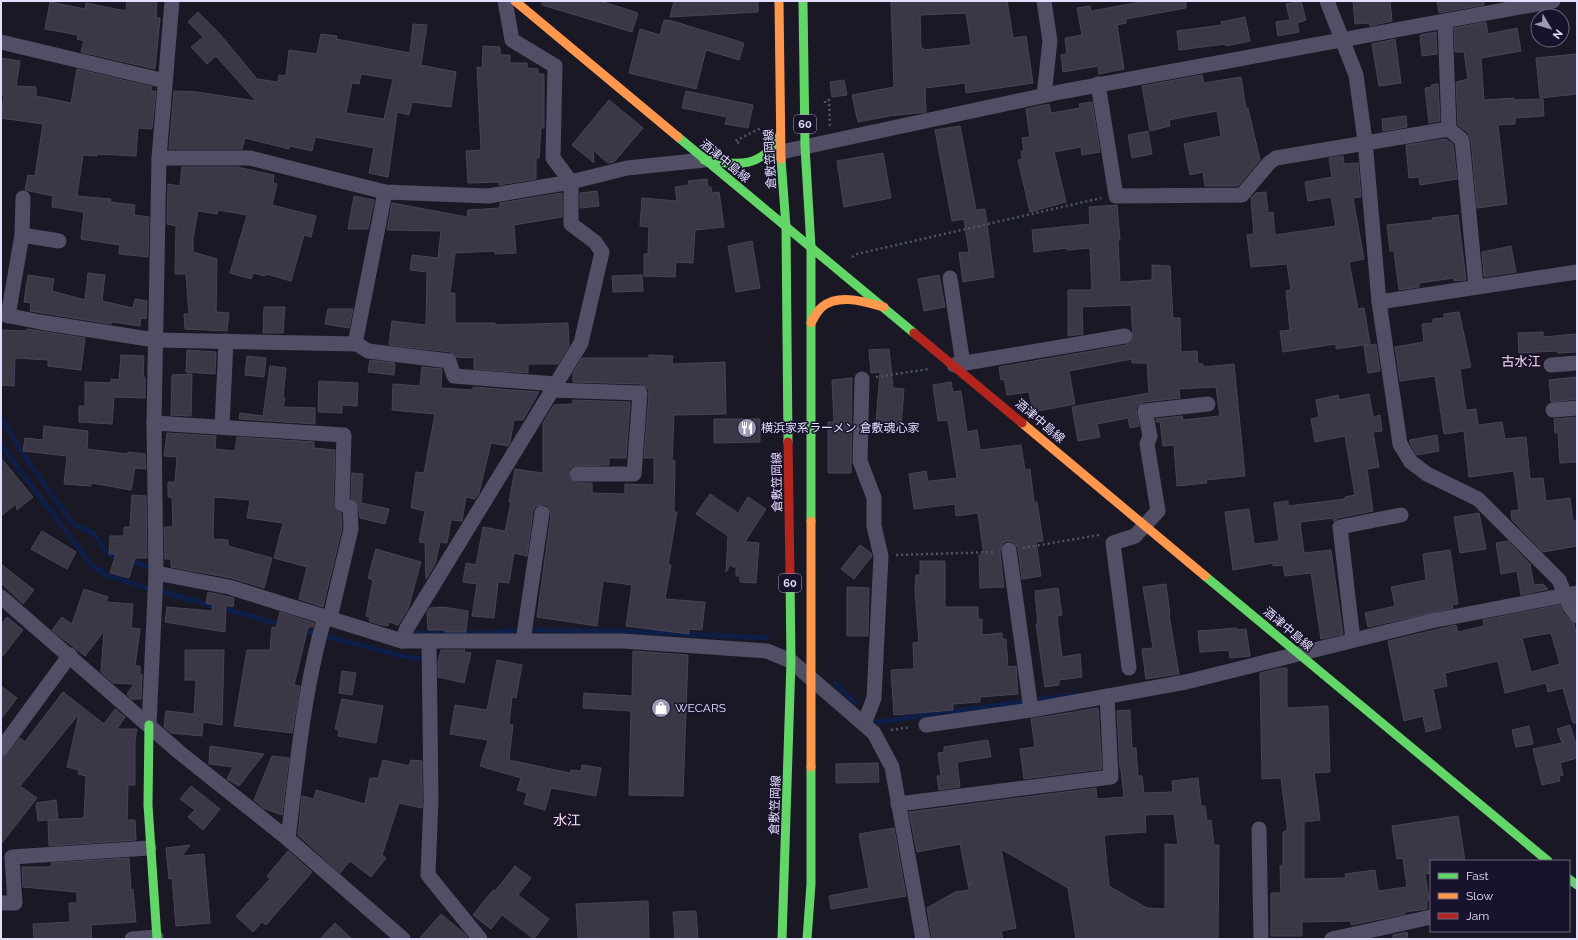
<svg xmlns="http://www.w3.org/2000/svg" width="1578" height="940" font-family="Raleway,'Noto Sans JP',sans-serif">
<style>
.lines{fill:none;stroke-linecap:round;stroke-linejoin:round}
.stream{stroke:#0e1e47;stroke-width:5}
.building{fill:#3b3746;stroke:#494358;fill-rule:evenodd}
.path{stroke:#4b5766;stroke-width:2.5;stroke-dasharray:2 3;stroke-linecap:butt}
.street{stroke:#514e66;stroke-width:15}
.fast{stroke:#63d668;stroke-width:9}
.slow{stroke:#ff974d;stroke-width:9}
.jam{stroke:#b3261e;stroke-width:9}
.labels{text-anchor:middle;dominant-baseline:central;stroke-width:3;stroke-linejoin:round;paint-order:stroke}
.shield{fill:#18122b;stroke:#a7a1bf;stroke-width:1}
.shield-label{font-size:11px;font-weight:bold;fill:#e4defe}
.street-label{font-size:12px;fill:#e4defe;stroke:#18122b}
.poi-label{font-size:12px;fill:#e4defe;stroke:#18122b;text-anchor:start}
.neighbourhood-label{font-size:13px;fill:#fee0f1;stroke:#18122b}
.quarter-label{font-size:14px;fill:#fee0f1;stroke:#18122b}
</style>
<rect width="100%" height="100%" fill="#1b1825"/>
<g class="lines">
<g class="stream">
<polyline points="1,418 28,461 73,524 94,534 109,555 121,559"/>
<polyline points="1,445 92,566 107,575 146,588"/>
<polyline points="128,561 150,567"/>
<polyline points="162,592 283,625"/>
<polyline points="302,630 402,656 423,659"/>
<polyline points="530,630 622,631 767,638"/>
<polyline points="415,633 490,633 514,630"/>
<polyline points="835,683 855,703"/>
<polyline points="1034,700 1080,694"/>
<polyline points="878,722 1020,702"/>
</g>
</g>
<g class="building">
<polygon points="127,1 157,1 156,18 160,18 155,69 81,52 84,41 77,39 78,35 45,29 50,2 85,9 86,3 126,11"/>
<polygon points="542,1 600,1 638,13 632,32 542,5"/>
<polygon points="674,1 758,1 758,12 670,17"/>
<path d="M 891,1 L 1007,1 L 1013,38 L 1026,36 L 1033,83 L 966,93 L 965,83 L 925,88 L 926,112 L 890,116 L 858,122 L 852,95 L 894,87 ZM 966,13 L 971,45 L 923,50 L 923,48 L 921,48 L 920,15 Z"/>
<polygon points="1146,1 1186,1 1186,8 1126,19 1126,23 1117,25 1124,69 1099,74 1098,66 1063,72 1061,55 1067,54 1065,38 1082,35 1077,8 1090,6 1091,11"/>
<polygon points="1301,1 1306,20 1297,23 1299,32 1278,36 1276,22 1290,20 1286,4"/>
<polygon points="1353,1 1390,1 1392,21 1370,26 1369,23 1355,24"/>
<polygon points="1437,1 1484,1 1484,5 1439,13"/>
<path d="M 198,12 L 219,33 L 257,79 L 278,82 L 279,75 L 286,76 L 289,50 L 317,54 L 321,34 L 337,36 L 336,39 L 410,53 L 413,24 L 427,25 L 421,65 L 456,72 L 451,107 L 412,102 L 409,115 L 397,112 L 388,177 L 369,173 L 374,148 L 315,137 L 312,151 L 290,146 L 289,149 L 245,138 L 242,149 L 169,149 L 174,91 L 197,92 L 256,101 L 216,56 L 207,64 L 191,47 L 203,37 L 188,22 ZM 361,74 L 393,79 L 384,119 L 346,113 L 352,83 L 359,84 Z"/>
<polygon points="1245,17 1250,41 1226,46 1225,44 1179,50 1177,31 1222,25 1221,22"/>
<polygon points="664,20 669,21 669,20 744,43 739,60 706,50 696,89 629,73 640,29 660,35"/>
<polygon points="1486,22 1488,34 1517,28 1521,51 1481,58 1484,100 1514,98 1514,100 1543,99 1544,116 1515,118 1515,124 1498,125 1507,204 1477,208 1471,139 1468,133 1458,125 1456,82 1468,79 1464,52 1455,52 1454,28"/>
<polygon points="1436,32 1437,54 1422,56 1420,35"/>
<polygon points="1395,39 1401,83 1379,86 1372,44"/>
<polygon points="483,46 500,47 500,55 510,55 510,63 527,63 527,68 538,69 538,74 544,74 544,128 541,128 539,158 536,158 536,179 499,185 499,182 468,183 466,151 481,150 477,67 482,68"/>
<polygon points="1577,54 1577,94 1540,98 1536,58"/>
<polygon points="1,58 20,61 16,86 36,87 36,96 71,103 77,69 152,87 151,91 156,91 152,129 138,128 136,156 97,154 97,156 83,155 77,196 111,199 110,202 135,205 134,215 149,217 148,257 119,254 120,245 81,239 84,212 52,207 53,196 25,190 28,175 35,176 43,124 1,118 4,96 1,95"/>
<polygon points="1202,75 1204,83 1241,77 1246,109 1248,108 1260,160 1238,186 1205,186 1203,172 1190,175 1184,144 1221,136 1217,111 1169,120 1170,126 1150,131 1142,86"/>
<polygon points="844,80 847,95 832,97 830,82"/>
<polygon points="1438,84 1440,121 1429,123 1425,88 1432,87 1431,85"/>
<polygon points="686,91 753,105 748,128 725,124 727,117 682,108"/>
<polygon points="609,100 643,128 614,162 608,163 593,150 594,163 572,145"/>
<polygon points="1092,102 1100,152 1082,155 1081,147 1054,152 1066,202 1030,212 1018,160 1022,159 1021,151 1024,151 1022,138 1030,137 1026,109 1049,104 1051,113 1080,108 1079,104"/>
<polygon points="1406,116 1407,127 1383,131 1382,119"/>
<polygon points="960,126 976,210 985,209 994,277 963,282 959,253 969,252 964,219 952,221 935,130"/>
<polygon points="1148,131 1152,154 1132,158 1128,135"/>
<polygon points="1446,139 1453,144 1457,179 1420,185 1419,177 1409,178 1406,145"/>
<polygon points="883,153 891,198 844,207 837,161"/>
<polygon points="1343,156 1344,164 1358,163 1361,197 1353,198 1364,259 1349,262 1358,309 1364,308 1370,344 1336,349 1336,344 1283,352 1280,331 1290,330 1286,291 1291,290 1287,264 1251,267 1247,235 1254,234 1251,198 1256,193 1266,192 1268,213 1273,212 1275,235 1336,226 1331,197 1308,201 1305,182 1332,177 1329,158"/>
<polygon points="182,167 237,167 274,175 273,183 277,184 272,205 316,216 311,237 304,235 291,281 266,274 265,276 253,273 251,279 230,273 247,215 218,210 217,214 198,211 193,238 193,252 217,259 216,312 229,313 227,331 185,329 184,314 189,314 186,274 175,274 176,226 167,224 168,184 180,186"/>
<polygon points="707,179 708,187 711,187 712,193 719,192 724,227 695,230 693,263 676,262 675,277 644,276 644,254 648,254 649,227 640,226 642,198 677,201 675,187 689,185 688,181"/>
<polygon points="597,191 599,206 580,208 580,193"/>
<polygon points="562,193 562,217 514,225 516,253 495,254 495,251 455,253 450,293 455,293 455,323 495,323 495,325 568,323 569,346 558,364 528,364 528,373 474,369 474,358 456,357 450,352 389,345 392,321 426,325 427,272 410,270 412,255 438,258 441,231 387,230 392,203 467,217 468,210 500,208 500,203"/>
<polygon points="354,196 374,200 368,229 348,229"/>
<polygon points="1117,205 1120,240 1118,240 1120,282 1152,280 1152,265 1170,266 1173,318 1180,318 1181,352 1197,351 1198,364 1203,364 1203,367 1234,364 1245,476 1206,480 1207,483 1177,486 1174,445 1163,446 1160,422 1156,422 1156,419 1182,416 1183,420 1220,416 1216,387 1179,389 1180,398 1144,402 1136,408 1139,426 1130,428 1128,418 1097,424 1100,437 1078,441 1072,407 1149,393 1147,363 1132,363 1132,359 1069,371 1075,404 1033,412 1029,392 1007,395 1004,379 1001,380 999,367 1126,345 1133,339 1131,305 1082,307 1083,334 1068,336 1068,290 1092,290 1090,248 1067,250 1067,248 1034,252 1032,230 1090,224 1089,207"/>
<polygon points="1458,215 1466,280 1454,281 1454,278 1419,283 1419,287 1399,290 1394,251 1390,251 1387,225 1433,220 1432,218"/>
<polygon points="752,241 760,288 736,292 728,246"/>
<polygon points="1511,246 1516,272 1484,277 1482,252"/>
<polygon points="88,273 105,275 102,301 133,308 135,299 147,301 146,319 141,318 140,326 112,322 111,324 30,311 31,303 24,302 28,275 54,279 52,291 85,300"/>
<polygon points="642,275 643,291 613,292 612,276"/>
<polygon points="939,275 945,307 924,311 918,279"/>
<polygon points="264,307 285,307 283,333 263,333"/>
<polygon points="328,309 353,309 349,328 325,324"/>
<polygon points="1459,312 1471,367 1460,369 1466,410 1476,409 1478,425 1502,422 1505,439 1526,437 1530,479 1543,478 1546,501 1570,498 1573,521 1577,520 1577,546 1543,552 1512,520 1511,511 1519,510 1514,471 1469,477 1464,431 1444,434 1435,376 1400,381 1395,347 1424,342 1422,324 1433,323 1433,319 1444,318 1444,314"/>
<polygon points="27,329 85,338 81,370 48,366 48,360 15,358 14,386 1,385 1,330 27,331"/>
<polygon points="1543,332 1543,337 1577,334 1577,352 1558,353 1557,351 1519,353 1518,333"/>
<polygon points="1376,344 1380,371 1368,373 1364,346"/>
<polygon points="889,349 893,388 904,389 901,426 876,424 880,372 871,373 869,350"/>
<polygon points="187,350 216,352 215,374 186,372"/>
<polygon points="121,355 144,356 143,377 145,377 145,398 114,397 112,424 79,422 79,406 85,406 85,382 111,383 111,379 119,380"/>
<polygon points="649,355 673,356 672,364 725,362 726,414 674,415 672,461 675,461 674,512 677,512 668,565 671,565 665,599 705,602 702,630 689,629 689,634 626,626 632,585 603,581 597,626 537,617 551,514 548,506 543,504 535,507 533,511 527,556 514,553 509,583 498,582 494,618 472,616 477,584 463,582 466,563 476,565 483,527 505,531 511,502 509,502 515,469 543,473 543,423 554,405 573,404 573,400 630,402 626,458 609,458 609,465 573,466 569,470 569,478 577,483 592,483 592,493 625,494 625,484 654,485 654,458 644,458 649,394 648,389 640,384 573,382 573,373 582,358 649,358"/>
<polygon points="247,356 266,358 264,377 245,375"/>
<polygon points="370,360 395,363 394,375 368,372"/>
<polygon points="270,366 286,368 283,397 285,398 283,407 315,408 315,424 239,419 240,413 263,416"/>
<polygon points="422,367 442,369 441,388 473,390 473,387 539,392 523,420 514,420 510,442 508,446 491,443 479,493 475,499 466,497 462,521 451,520 447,543 440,542 435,564 426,579 425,543 419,542 425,511 411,508 416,472 424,473 435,414 392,410 393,384 420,386"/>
<polygon points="192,374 191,416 171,415 172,375"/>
<polygon points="1577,377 1577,399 1551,402 1549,380"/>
<polygon points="852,378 851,473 828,473 828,422 834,422 832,380"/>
<polygon points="319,381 358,383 357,406 342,405 342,413 318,412"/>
<polygon points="951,382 953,392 961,391 967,432 977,430 980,450 1021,445 1025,470 1030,469 1034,502 1037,502 1043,541 1036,542 1041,576 1022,579 1018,548 1013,542 1007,541 1003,543 1000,551 1004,587 980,588 979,555 984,555 978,513 956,516 955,504 914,509 909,474 926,471 928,481 931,481 957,478 948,420 938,421 933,385"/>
<polygon points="1369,394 1373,417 1380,415 1382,431 1373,432 1379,467 1367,469 1373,511 1338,518 1334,521 1333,518 1300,522 1304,553 1331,550 1343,634 1321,639 1311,573 1285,576 1283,565 1273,566 1273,563 1233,570 1225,512 1249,509 1254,544 1279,541 1274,503 1288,501 1288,506 1345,499 1345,497 1355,495 1345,436 1315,442 1311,419 1319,417 1316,400 1338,395 1339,400"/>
<polygon points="1577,417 1577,462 1560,463 1558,433 1555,433 1554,419"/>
<polygon points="714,419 760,419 760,442 714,443"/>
<polygon points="44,426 88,431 87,449 128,454 128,452 145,454 146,469 135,468 131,490 91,483 91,486 64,484 67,456 23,451 25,438 43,440"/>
<polygon points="167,433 216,436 215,449 235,451 237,437 314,442 314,448 335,450 333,504 335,509 341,513 342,528 323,607 299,599 307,567 274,558 283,523 247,518 250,500 214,497 213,539 228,540 228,546 272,558 264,588 231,578 171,567 171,559 165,559 164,527 173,527 172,497 168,497 168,482 175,482 177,457 164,456"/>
<polygon points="1437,435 1439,451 1417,455 1410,443 1410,440"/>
<polygon points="1,458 33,497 17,510 16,504 1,516"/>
<polygon points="352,473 363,474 361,503 389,509 385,524 360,518 357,502 351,498"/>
<polygon points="710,494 738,513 748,497 766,509 745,542 759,543 756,583 740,582 740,576 736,576 736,567 732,567 732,562 726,572 728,536 696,514"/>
<polygon points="132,495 146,496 147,558 135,558 129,578 110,573 116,554 109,554 110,536 124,536 124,527 130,527"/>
<polygon points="1479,513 1486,549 1460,553 1454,517"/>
<polygon points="42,531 76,552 67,569 31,549"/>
<polygon points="1508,541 1530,564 1534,585 1543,584 1548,589 1521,595 1517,571 1501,574 1496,543"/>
<polygon points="860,545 871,553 872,556 854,579 841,569"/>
<polygon points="376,549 421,562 408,609 398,625 389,622 388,626 378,624 369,621 370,617 366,616 373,580 368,578"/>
<polygon points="1450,550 1458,604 1452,605 1453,608 1368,627 1365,613 1395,606 1391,587 1426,580 1423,554"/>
<polygon points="920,561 945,561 945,607 978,607 978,619 982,619 982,635 1002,633 1002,639 1006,639 1008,667 1016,666 1018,694 980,697 980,702 953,704 953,710 894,715 891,670 914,669 913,643 919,642 915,590 916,575 920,575"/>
<polygon points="1,564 34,590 23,604 1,583"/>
<polygon points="1166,584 1170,615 1169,615 1179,674 1146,679 1142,649 1153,648 1143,587"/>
<polygon points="847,587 869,588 868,636 847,636"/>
<polygon points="1058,588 1062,615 1057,616 1062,657 1080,654 1082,677 1059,680 1059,685 1045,687 1036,624 1038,624 1035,591"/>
<polygon points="84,589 108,597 106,602 133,604 131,628 140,629 135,666 140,666 140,678 142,674 141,699 131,699 127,694 134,684 113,683 101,672 104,631 85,656 52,630 62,617 72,624"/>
<polygon points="208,592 234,598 233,607 226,605 225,632 165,622 167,607 212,611 213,605 206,603"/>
<path d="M 1560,605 L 1563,613 L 1574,624 L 1577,637 L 1577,723 L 1573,723 L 1563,688 L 1548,692 L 1546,683 L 1505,693 L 1498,661 L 1445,673 L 1447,686 L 1433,689 L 1441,728 L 1426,732 L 1423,716 L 1404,721 L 1388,641 L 1456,625 L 1458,632 L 1484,626 L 1483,620 ZM 1551,633 L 1560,664 L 1531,672 L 1522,638 Z"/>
<polygon points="443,607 468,611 466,632 445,632 446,630 428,630 427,612 430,608"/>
<polygon points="280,612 314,623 313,627 308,627 294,685 300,686 292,733 234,726 247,650 270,650 272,627 276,628"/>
<polygon points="7,617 23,630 1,658 1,624"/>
<polygon points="1237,628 1237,630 1246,629 1250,656 1230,658 1229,650 1200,652 1198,631"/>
<polygon points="185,650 224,650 222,725 203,722 202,736 171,733 164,727 166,711 194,714 196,680 185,680"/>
<polygon points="441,650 465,650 464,652 471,653 464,683 438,677 438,662"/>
<polygon points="633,651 688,655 683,796 629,795 631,711 583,708 584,693 632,696"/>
<polygon points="497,660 522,665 516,698 512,697 509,724 513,725 509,760 570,773 571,770 581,771 582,765 601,768 596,796 551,788 545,810 524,804 527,793 517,790 521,778 480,766 488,740 450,734 455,705 487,710"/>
<polygon points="1280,668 1287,668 1287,708 1328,706 1330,772 1314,773 1320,820 1304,822 1304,879 1346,878 1345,874 1375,870 1378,891 1407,887 1403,858 1397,859 1392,826 1458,816 1465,861 1431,861 1431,873 1425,874 1429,900 1427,901 1427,909 1405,912 1405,914 1351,925 1351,921 1302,922 1302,936 1271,936 1271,893 1281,893 1280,866 1283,866 1283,832 1287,831 1287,825 1281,778 1262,779 1260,673"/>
<polygon points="342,671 356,673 352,695 339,693"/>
<polygon points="1,686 17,698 1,719"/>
<polygon points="63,692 104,724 115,709 125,717 117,729 137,729 135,740 135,785 128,785 127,820 135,820 136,840 49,846 48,820 84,818 86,776 78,774 79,770 67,767 79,714 20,786 37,798 1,844 1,758 8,754 20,738 25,742"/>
<polygon points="342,699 383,706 376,743 338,736 339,730 335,729"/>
<polygon points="1098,708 1102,769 1024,779 1020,749 1035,747 1031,719"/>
<path d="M 1130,710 L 1132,748 L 1136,748 L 1138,776 L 1142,776 L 1144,793 L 1173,792 L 1172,781 L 1198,778 L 1201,806 L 1205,806 L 1207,821 L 1211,820 L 1214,845 L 1219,845 L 1218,939 L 1076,939 L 1068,888 L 1001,849 L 1016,928 L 1001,931 L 1003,939 L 932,939 L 927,908 L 955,892 L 969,890 L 968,885 L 973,883 L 968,884 L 960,844 L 917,852 L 909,812 L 1096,788 L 1097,799 L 1124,797 L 1121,769 L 1120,769 L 1117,711 ZM 1174,814 L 1178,845 L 1165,844 L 1165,909 L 1147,908 L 1109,886 L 1104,835 L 1146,832 L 1145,815 Z"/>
<polygon points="1570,725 1577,748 1577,758 1560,763 1563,775 1559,776 1560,781 1542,785 1533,749 1562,743 1557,729"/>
<polygon points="1529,726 1533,744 1516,747 1512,730"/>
<polygon points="988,740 991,757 957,762 960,787 939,790 937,776 941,776 938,753 944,752 944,747"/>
<polygon points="210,746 264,754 239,786 227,779 233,767 209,764"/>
<polygon points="272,756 289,758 282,815 263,808 254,800"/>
<polygon points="383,760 409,766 411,760 422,761 422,808 399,803 382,855 386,858 371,877 350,861 340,873 298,835 302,796 314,799 316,790 365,804 370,778 378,778"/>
<polygon points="878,763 879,782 836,783 836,764"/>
<polygon points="191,786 220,809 203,830 188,817 195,810 180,799"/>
<polygon points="56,800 58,819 38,821 36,803"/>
<polygon points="894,828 906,896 831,909 829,896 869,888 859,834"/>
<polygon points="190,845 182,856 204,854 210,923 176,926 172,878 169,879 166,848"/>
<polygon points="288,851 312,872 266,925 262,922 253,932 236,916 270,879 267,876"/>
<polygon points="129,858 131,890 133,889 136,922 91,925 92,939 34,939 33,924 70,922 69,903 77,903 77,892 23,887 22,867 51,867 51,863"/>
<polygon points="515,866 531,878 518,895 549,919 534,939 502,915 491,929 473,915 493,890 495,891"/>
<polygon points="648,901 649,939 578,938 576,904"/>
<polygon points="696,911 698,939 675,939 673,912"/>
<polygon points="441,914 465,934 468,939 419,939"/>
<polygon points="335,923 352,939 320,939"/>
<polygon points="1407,932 1408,939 1393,939 1393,935"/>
</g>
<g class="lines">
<g class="path">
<polyline points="825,103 825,101 829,100 830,127"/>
<polyline points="739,143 735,141 761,128"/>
<polyline points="852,257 857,254 1101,198"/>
<polyline points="876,377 929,369"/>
<polyline points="1023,548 1099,535"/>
<polyline points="896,555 995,552"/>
<polyline points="891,730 911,727"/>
</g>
<g class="street">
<polyline points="1044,1 1050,41 1044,95"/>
<polyline points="1327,1 1356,75 1365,141 1379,302 1400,444 1411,462 1427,474 1478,499 1559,580 1570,607 1577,616"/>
<polyline points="1,42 165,81"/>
<polyline points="1098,84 1116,196 1242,195 1269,163 1276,158 1449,129 1445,21"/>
<polyline points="1449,129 1462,140 1476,287"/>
<polyline points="771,152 781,152 1060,92 1553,1"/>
<polyline points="159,158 250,158 385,192 488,196 571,182 627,168 704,160"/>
<polyline points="385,192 356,339 357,344 368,351 449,361 454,376 556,384"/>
<polyline points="22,235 59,241"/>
<polyline points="950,278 963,364"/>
<polyline points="1379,302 1577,272"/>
<polyline points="1,314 40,322 155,340 357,344"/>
<polyline points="8,316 22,235 23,198"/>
<polyline points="954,365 1125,336"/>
<polyline points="1551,365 1577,363"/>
<polyline points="862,379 860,461 874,498 874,526 881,556 874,698 864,724"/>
<polyline points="552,390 640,393 634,474 577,474"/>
<polyline points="1553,410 1577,408"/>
<polyline points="154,423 344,435 342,504 350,507 351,529 330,618"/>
<polyline points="222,427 226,341"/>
<polyline points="1009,550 1031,710"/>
<polyline points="156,573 229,587 402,641 623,641 767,651 791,661 874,733 892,767 923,939"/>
<polyline points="1,597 179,752 288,839 403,939"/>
<polyline points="1353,640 1340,527 1401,515"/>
<polyline points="402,641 407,628 581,343 602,252 595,242 571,224 571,182 553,158 555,66 512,40 505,1"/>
<polyline points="429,641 431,800 428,875 480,939"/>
<polyline points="523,641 542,513"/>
<polyline points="1129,668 1113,543 1135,536 1158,511 1147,444 1150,436 1145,411 1208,404"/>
<polyline points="149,725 156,573 154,423 159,158 172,1"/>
<polyline points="926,725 1031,710 1186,682 1431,621 1577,593"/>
<polyline points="1,749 70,655"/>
<polyline points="898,804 1111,777 1107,696"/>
<polyline points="1259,829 1261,939"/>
<path d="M 288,839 C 297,765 304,688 325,616"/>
<polyline points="1,903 15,903 12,857 149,848"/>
<polyline points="132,939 156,937"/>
<polyline points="1332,939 1431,917"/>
</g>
<g class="fast">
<polyline points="803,1 805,147 811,247 811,521"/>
<polyline points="678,137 914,333"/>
<polyline points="781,159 786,227 788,442"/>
<path d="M 704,160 C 738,165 762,169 780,135"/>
<polyline points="1205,576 1548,861"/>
<polyline points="149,725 148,805 157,939"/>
<polyline points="1569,879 1577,885"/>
<polyline points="782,939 791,661 790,577"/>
<polyline points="807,939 811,884 811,767"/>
</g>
<g class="slow">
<polyline points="515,1 678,137"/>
<polyline points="779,1 781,159"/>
<path d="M 811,323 C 814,318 817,311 822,307 C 839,293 865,302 884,307"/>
<polyline points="1022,423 1205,576"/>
<polyline points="811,521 811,767"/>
</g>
<g class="jam">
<polyline points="914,333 1022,423"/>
<polyline points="788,442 790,577"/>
</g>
</g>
<defs>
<symbol id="restaurant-disc" viewBox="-11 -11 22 22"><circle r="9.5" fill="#9e99b2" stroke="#18122b"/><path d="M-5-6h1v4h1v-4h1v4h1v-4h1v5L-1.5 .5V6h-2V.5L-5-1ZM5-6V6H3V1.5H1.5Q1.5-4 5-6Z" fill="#fff"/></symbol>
<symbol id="shop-disc" viewBox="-11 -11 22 22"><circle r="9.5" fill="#9e99b2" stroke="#18122b"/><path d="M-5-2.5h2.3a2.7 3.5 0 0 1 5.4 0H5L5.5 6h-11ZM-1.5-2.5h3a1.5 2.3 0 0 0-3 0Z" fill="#fff"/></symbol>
</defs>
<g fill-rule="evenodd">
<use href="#restaurant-disc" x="736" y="417" width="22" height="22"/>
<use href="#shop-disc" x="650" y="697" width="22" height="22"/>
</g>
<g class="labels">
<g class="shield">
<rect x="794" y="115" width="22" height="18" rx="3"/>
<rect x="779" y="574" width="22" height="18" rx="3"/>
</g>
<g class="shield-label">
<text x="805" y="124">60</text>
<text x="790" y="583">60</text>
</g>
<g class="street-label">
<text transform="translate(770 159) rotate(-93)">倉敷笠岡線</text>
<text transform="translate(725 161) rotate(39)">酒津中島線</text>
<text transform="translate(1040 421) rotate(40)">酒津中島線</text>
<text transform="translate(777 482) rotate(-91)">倉敷笠岡線</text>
<text transform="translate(1288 629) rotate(40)">酒津中島線</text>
<text transform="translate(775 805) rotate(-88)">倉敷笠岡線</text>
</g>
<g class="poi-label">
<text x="761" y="428">横浜家系ラーメン 倉敷魂心家</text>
<text x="675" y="708">WECARS</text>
</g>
<g class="neighbourhood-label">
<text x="1521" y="361">古水江</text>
</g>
<g class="quarter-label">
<text x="567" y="820">水江</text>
</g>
</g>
<rect width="1578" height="940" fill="none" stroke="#e4defe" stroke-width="4"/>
<rect x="1430" y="860" width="140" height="72" fill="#18122b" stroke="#6a647f"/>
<rect x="1438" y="873" width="20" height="6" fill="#63d668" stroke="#6a647f"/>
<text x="1466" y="880" font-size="12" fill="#e4defe">Fast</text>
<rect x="1438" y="893" width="20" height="6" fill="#ff974d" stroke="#6a647f"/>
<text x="1466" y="900" font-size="12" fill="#e4defe">Slow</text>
<rect x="1438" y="913" width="20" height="6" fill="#b3261e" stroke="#6a647f"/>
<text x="1466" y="920" font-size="12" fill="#e4defe">Jam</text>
<g transform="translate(1550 28) rotate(128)"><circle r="19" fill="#18122b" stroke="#6a647f"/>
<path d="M0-3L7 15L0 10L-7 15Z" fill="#9e99b2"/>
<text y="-6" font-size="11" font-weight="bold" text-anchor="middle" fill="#e4defe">N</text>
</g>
</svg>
